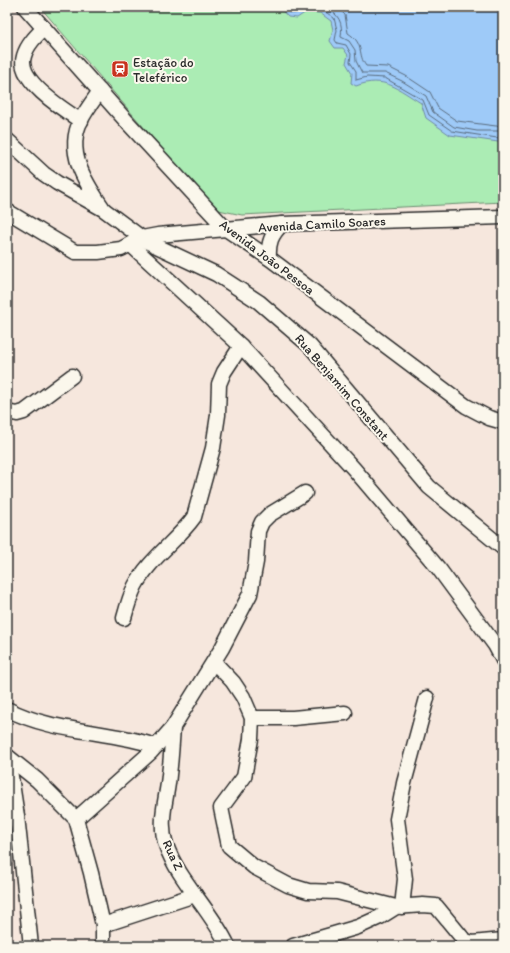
<svg xmlns="http://www.w3.org/2000/svg" width="510" height="953" font-family="Itim,sans-serif">
<style>
.green{fill:#abecb4;stroke:#6b8c70}
.water{fill:#9ecaf8;stroke:#708aa6}
.lines{fill:none;stroke-linecap:round;stroke-linejoin:round}
.shore{stroke:#596b7d;stroke-width:1}
.minor-casing{stroke:#2b2b2b;stroke-width:17}
.minor{stroke:#fbf7ec;stroke-width:14}
.labels{text-anchor:middle;dominant-baseline:central;stroke-width:4;stroke-linejoin:round;paint-order:stroke}
.poi-label{font-size:13px;fill:#2b2b2b;stroke:#fbf7ec;text-anchor:start}
.street-label{font-size:13px;fill:#2b2b2b;stroke:#fbf7ec}
</style>
<rect width="100%" height="100%" fill="#f6e7dd"/>
<filter id="ink" filterUnits="userSpaceOnUse"><feTurbulence type="fractalNoise" baseFrequency=".025" numOctaves="2"/><feDisplacementMap in="SourceGraphic" scale="8" xChannelSelector="R" yChannelSelector="G"/><feConvolveMatrix kernelMatrix="1 2 1 2 8 2 1 2 1" color-interpolation-filters="sRGB"/></filter>
<g filter="url(#ink)">
<polygon class="green" points="40,7 503,7 503,202 242,215 214,209"/>
<path class="water" d="M 279,7 L 503,7 L 503,140 L 498,142 L 450,135 L 426,118 L 421,103 C 398,89 384,75 356,86 L 351,83 L 352,73 L 346,63 L 348,55 L 343,48 L 335,48 L 330,41 L 333,30 L 331,21 L 320,13 L 306,12 L 297,18 L 288,17 Z"/>
<g class="lines">
<g class="shore">
<path d="M 284,7 L 291,13 C 297,14 298,11 303,9 C 313,3 326,12 334,18 L 337,30 L 335,40 L 337,43 L 346,45 L 351,54 L 350,62 L 356,71 L 356,80 L 367,77 L 385,78 L 423,100 L 429,115 L 452,131 L 497,138 L 503,136"/>
<path d="M 327,7 C 339,16 343,22 341,37 L 349,41 L 355,50 L 356,61 L 362,73 L 385,73 L 402,81 L 426,96 L 433,112 L 454,127 L 477,131 L 503,131"/>
<path d="M 337,7 L 345,15 L 348,33 C 365,44 357,54 366,66 L 388,67 L 406,76 L 430,92 L 438,108 L 457,121 L 496,126 L 503,125"/>
</g>
<defs>
<g id="minor">
<polyline points="25,7 129,124 226,229 269,258 466,406 489,418 503,422"/>
<path d="M 44,28 C 36,36 27,45 24,56 C 16,80 64,110 81,121"/>
<path d="M 100,91 C 93,101 86,110 81,120 C 65,151 85,182 102,207"/>
<polyline points="7,140 44,174 57,183 103,209 146,241 216,274 259,302 310,346 429,487 503,548"/>
<polyline points="7,211 75,252 98,252 121,249 142,238 158,235 282,224 503,217"/>
<polyline points="130,244 241,346 354,469 439,569 495,645 503,660"/>
<path d="M 269,258 C 268,243 271,235 282,224"/>
<polyline points="7,412 17,414 24,412 72,376"/>
<path d="M 124,618 C 127,607 130,596 135,586 C 149,559 177,541 194,517 L 213,448 L 218,415 L 219,384 L 224,372 L 241,346"/>
<polyline points="214,662 233,682 243,697 252,718 251,739 244,777 221,808 229,846 254,867 288,885 308,891 337,892 396,907"/>
<path d="M 7,709 C 53,733 107,730 156,746"/>
<polyline points="252,718 293,718 345,713"/>
<path d="M 173,727 C 172,743 171,759 169,775 C 167,799 158,821 166,845 C 178,880 212,911 228,946"/>
<polyline points="7,756 37,780 76,819 91,873 103,925 103,946"/>
<polyline points="8,757 17,816"/>
<polyline points="7,810 17,816 31,946"/>
<polyline points="76,819 151,752 173,727 222,648 250,594 256,562 258,531 262,522 269,515 305,493"/>
<polyline points="402,907 405,879 397,819 404,783 427,698"/>
<polyline points="103,925 195,895"/>
<polyline points="293,946 358,927 380,917 396,907 423,905 436,906 464,940 472,943 503,940"/>
</g>
</defs>
<use href="#minor" class="minor-casing"/>
<use href="#minor" class="minor"/>
</g>
</g>
<defs>
<symbol id="station-square" viewBox="-11 -11 22 22"><rect x="-9" y="-9" width="18" height="18" rx="4" fill="#c8321e" stroke="#fbf7ec"/><path d="M-3-6H3Q5-6 5-4V2Q5 4 3 4L4.5 6H3L1.5 4h-3L-3 6H-4.5L-3 4Q-5 4-5 2V-4Q-5-6-3-6ZM-3.5-4v3h7v-3ZM-3.5 1v1.5H-2V1ZM2 1v1.5H3.5V1Z" fill="#fff"/></symbol>
</defs>
<g fill-rule="evenodd">
<use href="#station-square" x="110" y="59" width="20" height="20"/>
</g>
<g class="labels">
<g class="poi-label">
<text x="133" y="62">Estação do<tspan x="133" dy="15">Teleférico</tspan></text>
</g>
<g class="street-label">
<text transform="translate(322 224) rotate(-3)">Avenida Camilo Soares</text>
<text transform="translate(267 257) rotate(37)">Avenida João Pessoa</text>
<text transform="translate(342 387) rotate(49)">Rua Benjamim Constant</text>
<text transform="translate(173 855) rotate(65)">Rua Z</text>
</g>
</g>
<rect width="510" height="953" fill="none" stroke="#fbf7ec" stroke-width="24"/>
<rect x="12" y="12" width="486" height="929" fill="none" stroke="#2b2b2b" stroke-width="1.5" filter="url(#ink)"/>
</svg>
